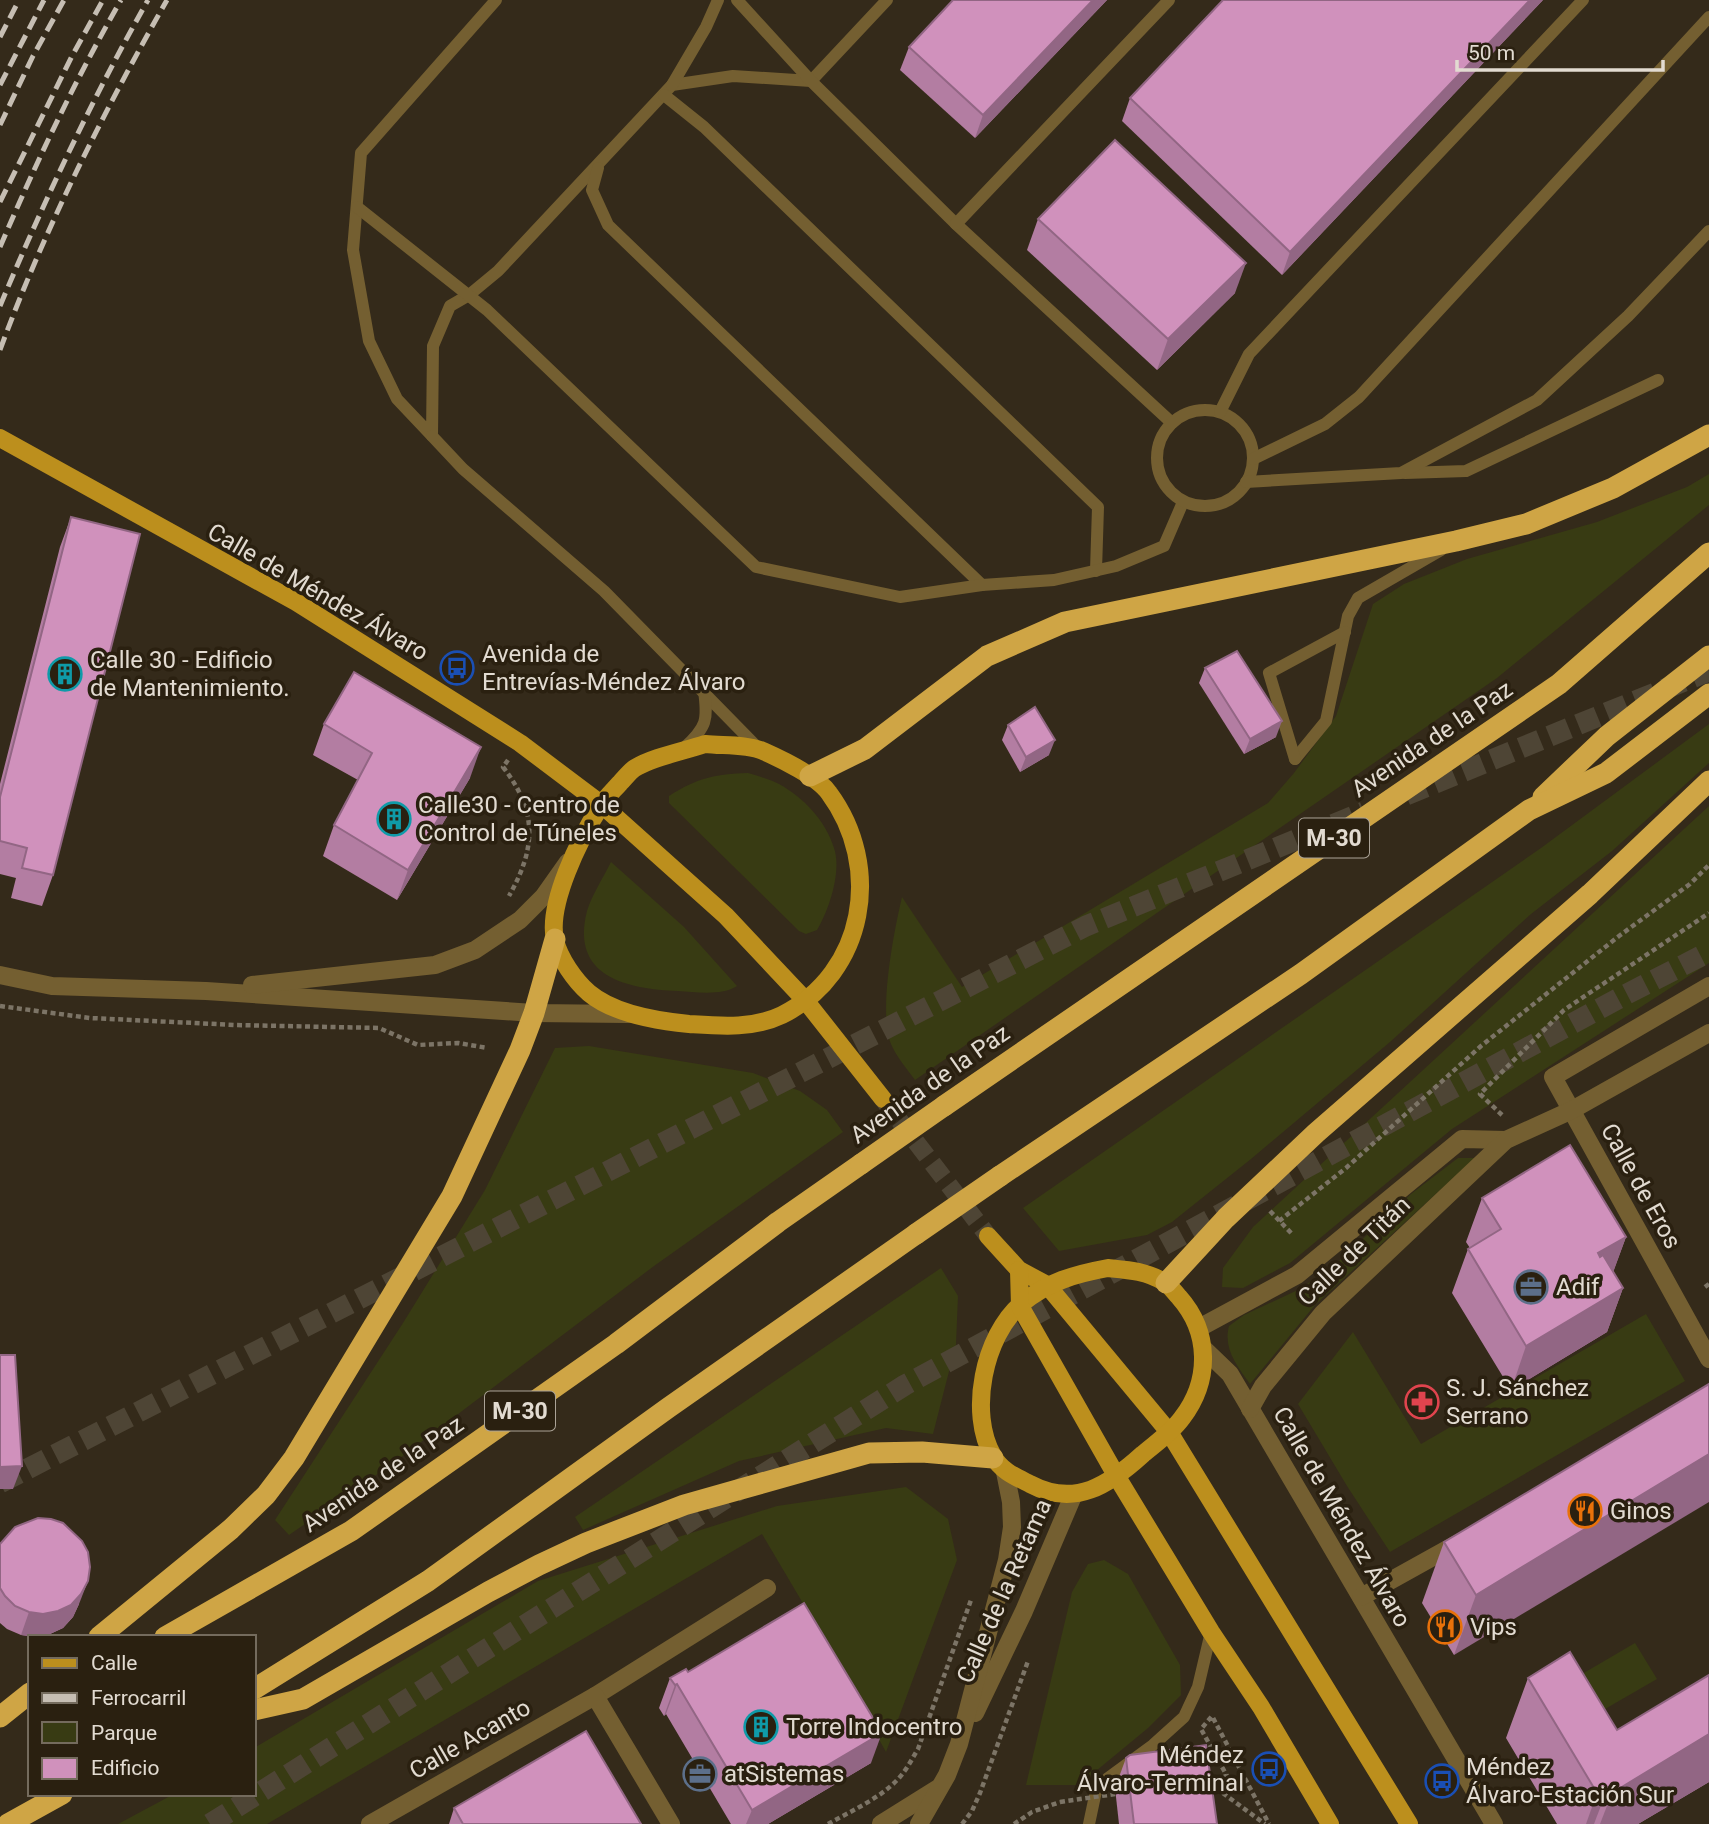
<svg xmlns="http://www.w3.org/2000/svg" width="1709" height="1824" font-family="Roboto,sans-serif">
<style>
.green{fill:#383b13}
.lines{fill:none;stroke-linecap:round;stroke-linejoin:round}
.primary-tunnel{stroke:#4e4535;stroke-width:18;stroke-dasharray:18 9;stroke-linecap:butt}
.motorway-tunnel{stroke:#4e4535;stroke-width:21;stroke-dasharray:21 10;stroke-linecap:butt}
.path{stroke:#7c7466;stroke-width:4.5;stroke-dasharray:5 3.5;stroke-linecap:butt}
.service{stroke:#745f31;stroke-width:12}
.minor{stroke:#745f31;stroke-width:18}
.tertiary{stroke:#745f31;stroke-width:18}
.primary{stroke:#bc8f1d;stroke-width:18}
.motorway{stroke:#cfa545;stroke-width:21}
.rail{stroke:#c6beb3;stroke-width:5;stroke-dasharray:14 7;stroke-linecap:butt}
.path-bridge{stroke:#7c7466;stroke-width:4.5;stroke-dasharray:5 3.5;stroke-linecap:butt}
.motorway-bridge{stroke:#cfa545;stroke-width:21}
.wall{fill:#b37da2}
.shaded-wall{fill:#926684}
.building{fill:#d091bc;stroke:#926684;stroke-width:2}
.labels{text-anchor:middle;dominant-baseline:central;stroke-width:7;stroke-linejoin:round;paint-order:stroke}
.shield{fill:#2a2010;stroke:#aba397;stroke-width:2}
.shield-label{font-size:23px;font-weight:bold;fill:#e2dbd1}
.street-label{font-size:24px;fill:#e2dbd1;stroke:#2a2010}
.poi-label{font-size:24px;fill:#e2dbd1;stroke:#2a2010;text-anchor:start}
</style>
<rect width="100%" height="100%" fill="#342a1a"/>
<g class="green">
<path d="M 1709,474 L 1709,505 L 1497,678 L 915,1080 C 907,1069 896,1056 891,1044 C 878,1012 894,931 902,897 L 962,987 L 1268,803 L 1294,773 L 1336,716 L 1373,604 L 1404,584 L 1467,559 L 1597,522 L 1687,487 Z"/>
<polygon points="1709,724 1709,763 1612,851 1531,914 1390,1042 1251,1159 1172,1222 1147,1235 1059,1251 1023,1208 1541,848"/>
<path d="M 748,773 C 758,776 769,779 779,784 C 803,797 826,821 834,848 C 842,871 829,910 817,930 L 806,934 L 799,931 L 669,803 L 669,796 C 697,778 715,774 748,773 Z"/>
<polygon points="1709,806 1709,963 1452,1129 1290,1263 1243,1288 1222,1287 1223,1268 1253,1227"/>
<path d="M 611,862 L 684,927 L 737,986 C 722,996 696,992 678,991 C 627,989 570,977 587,911 C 592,895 603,878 611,862 Z"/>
<polygon points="589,1046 753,1073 800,1091 827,1110 843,1132 654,1266 392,1464 289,1535 275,1520 403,1323 485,1190 555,1048"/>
<path d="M 1458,1158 L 1475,1158 L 1315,1305 L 1250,1384 C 1237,1366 1223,1349 1229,1326 L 1244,1315 L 1300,1289 L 1337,1263 L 1411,1194 Z"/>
<polygon points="941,1268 958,1296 956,1344 933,1434 886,1428 739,1461 583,1530 575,1517"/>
<polygon points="1646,1314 1685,1381 1390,1552 1347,1486 1298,1404 1353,1332 1421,1444"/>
<polygon points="906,1487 948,1519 957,1560 886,1752 801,1600 762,1534 267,1824 118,1824 174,1794 254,1794 254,1748 538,1581 777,1506"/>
<polygon points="1104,1560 1128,1574 1180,1665 1181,1695 1148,1728 1079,1785 1026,1785 1072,1592 1088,1564"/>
<polygon points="1635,1643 1657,1679 1586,1720 1565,1684"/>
</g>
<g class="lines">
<polyline class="primary-tunnel" points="883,1099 988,1236"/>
<g class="motorway-tunnel">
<polyline points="1406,795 1709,671"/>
<polyline points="0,1483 1086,926 1364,812"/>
<polyline points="210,1824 905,1385 1623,996 1709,952"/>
</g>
<g class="path">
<path d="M 508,760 L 503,767 C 538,812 536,848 509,896"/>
<polyline points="0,1006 90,1018 236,1025 379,1028 418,1045 458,1043 488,1048"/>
<polyline points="1502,1115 1480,1094 1564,1010 1709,913"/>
<polyline points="1270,1211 1293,1235"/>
<polyline points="1279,1221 1346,1168 1481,1046 1619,936 1690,884 1709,865"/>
<polyline points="1705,1287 1709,1284"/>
<polyline points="1207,1780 1227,1776 1201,1729 1212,1716 1269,1824"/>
<polyline points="1209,1783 1265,1824"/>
<path d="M 828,1824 C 851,1811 881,1798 899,1778 C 907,1769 912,1759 918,1749 L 971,1600"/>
<polyline points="962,1824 972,1811 980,1793 1028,1661"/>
<polyline points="1014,1824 1032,1812 1060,1802"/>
</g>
<g class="service">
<polyline points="496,0 361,153 353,250 369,341 397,399 432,436 433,346 450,306 469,295 498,271 672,85 733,76 811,81 887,0"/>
<polyline points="737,0 811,81 956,224 1172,423"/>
<polyline points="672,85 706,27 718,0"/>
<polyline points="664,95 704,127 1098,507 1096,571"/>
<polyline points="598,168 592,190 608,225 982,585"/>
<polyline points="357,207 487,310 756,567 900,597 982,585 1054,580 1116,566 1164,546 1183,502"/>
<polyline points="956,224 1169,0"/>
<circle cx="1205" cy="458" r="48"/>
<polyline points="1220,412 1249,354 1583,0"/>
<polyline points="432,436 463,469 604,591 760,750"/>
<polyline points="1253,459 1325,424 1359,397 1709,17"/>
<polyline points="1405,473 1466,471 1658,380"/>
<polyline points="1246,482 1401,473 1537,400 1628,316 1709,231"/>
<path d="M 684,748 C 707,727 708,720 704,691"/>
<polyline points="1295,759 1326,721 1348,616 1358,598 1441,550"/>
<polyline points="1295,759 1269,673 1345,632"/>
<polyline points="1089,1824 1096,1791 1108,1778 1153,1745 1184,1717 1198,1687 1211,1632"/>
</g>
<g class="minor">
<polyline points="1709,986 1553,1077 1709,1359"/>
<polyline points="1199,1328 1297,1275 1462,1139 1506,1140"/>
<polyline points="1204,1349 1230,1374 1494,1824"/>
<polyline points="1250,1409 1263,1386 1323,1313 1506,1140 1572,1110 1709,1033"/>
<polyline points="1361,1597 1460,1542"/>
<polyline points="595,1696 767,1588"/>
<polyline points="975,1713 1024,1611 1073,1496"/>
<polyline points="370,1824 595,1696 671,1824"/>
<polyline points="881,1824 937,1789"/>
<polyline points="919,1824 947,1775 959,1744 1007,1560 1012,1527 1011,1502 1005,1472"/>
</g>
<g class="tertiary">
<polyline points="0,975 52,986 206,991 534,1013 628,1014"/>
<polyline points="252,985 435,965 475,950 520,920 544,896 568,862"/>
</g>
<g class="primary">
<polyline points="0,438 296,602 520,743 601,804 726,916 805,1000 883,1099"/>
<path d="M 705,744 C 723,746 746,744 763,751 C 781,759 818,777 829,793 C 883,866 866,973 782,1015 C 753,1029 720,1026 689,1024 C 657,1021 614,1014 589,993 C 575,981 559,958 555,940 C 547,904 580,838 600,807 C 605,798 613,791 620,783 C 625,778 630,771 635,768 C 653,757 684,751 705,744 Z"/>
<polyline points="988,1236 1019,1270 1047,1285 1169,1432 1409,1824"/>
<path d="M 1108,1268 C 1128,1270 1146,1271 1164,1282 C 1170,1285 1174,1292 1179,1297 C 1210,1332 1211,1380 1182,1418 C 1172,1432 1156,1443 1143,1454 C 1109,1485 1075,1508 1030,1484 C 1016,1477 1001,1471 993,1456 C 968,1413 984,1336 1021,1304 C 1047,1282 1075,1274 1108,1268 Z"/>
<polyline points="1019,1270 1020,1306 1117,1477 1211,1632 1261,1707 1330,1824"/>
</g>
<g class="motorway">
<polyline points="810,776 865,749 987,656 1065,622 1456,541 1526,524 1613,488 1709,435"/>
<polyline points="1543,797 1607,736 1709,656"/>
<polyline points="944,1106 1559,684 1709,553"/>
<polyline points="1000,1176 1301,974 1529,810 1606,773 1709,694"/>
<polyline points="1166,1283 1226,1218 1316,1133 1590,894 1709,781"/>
<polyline points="99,1637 231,1529 266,1495 294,1458 452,1196 520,1050 534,1013 555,939"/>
<polyline points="165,1637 351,1531 616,1344 778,1222 861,1164"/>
<polyline points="254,1689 428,1581 668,1408 916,1234"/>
<polyline points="254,1710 303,1699 488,1592 539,1565 586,1543 684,1505 869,1453 922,1452 993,1458"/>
<polyline points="0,1717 30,1693"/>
<polyline points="8,1824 62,1794"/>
</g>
<g class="rail">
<polyline points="0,37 19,0"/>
<polyline points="0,85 44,0"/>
<polyline points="0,125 33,56 64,0"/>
<polyline points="0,202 72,56 103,0"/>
<path d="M 0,247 C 36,163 75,80 121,0"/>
<path d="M 0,306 C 44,201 92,99 148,0"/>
<path d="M 0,350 C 44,230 104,111 167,0"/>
</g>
<polyline class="path-bridge" points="1060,1802 1115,1794"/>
<g class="motorway-bridge">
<polyline points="861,1164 944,1106"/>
<polyline points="916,1234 1000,1176"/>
</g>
</g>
<g class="wall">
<polygon points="953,0 1107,0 975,138 900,70 909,47"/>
<polygon points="1543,0 1282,275 1122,121 1130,98"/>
<polygon points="1038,219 1235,293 1157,370 1027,250"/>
<polygon points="71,517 53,875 42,906 11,898 16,878 0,874 0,784 60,547"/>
<polygon points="1205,668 1276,737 1244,754 1199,683"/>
<polygon points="324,724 470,778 397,900 323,856 334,825 358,780 313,755"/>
<polygon points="1008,725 1049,755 1020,772 1002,740"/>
<polygon points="1482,1198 1626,1237 1613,1272 1623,1288 1607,1332 1511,1390 1452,1293 1468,1249 1470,1248 1466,1242"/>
<polygon points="1709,1384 1454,1655 1422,1603 1444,1542"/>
<polygon points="0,1544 79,1604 73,1617 63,1628 50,1634 36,1637 21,1635 7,1629 0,1623"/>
<polygon points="688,1672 871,1763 768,1824 731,1824 666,1714 664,1716 659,1708 670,1678"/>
<polygon points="1528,1678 1617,1730 1709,1782 1638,1824 1557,1824 1506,1738"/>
<polygon points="1126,1758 1217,1824 1119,1824 1115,1788"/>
<polygon points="454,1808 641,1824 449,1824"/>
</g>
<g class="shaded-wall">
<polygon points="1093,0 1107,0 975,138 983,115"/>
<polygon points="1530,0 1543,0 1282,275 1290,252"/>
<polygon points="1246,263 1235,293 1157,370 1168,339"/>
<polygon points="1282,721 1276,737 1244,754 1250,739"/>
<polygon points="1055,740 1049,755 1020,772 1026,757"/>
<polygon points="481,747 470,778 397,900 408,870"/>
<polygon points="1626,1237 1610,1281 1598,1253"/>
<polygon points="1623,1288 1607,1332 1511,1390 1526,1346"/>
<polygon points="1709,1454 1709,1502 1454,1655 1476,1595"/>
<polygon points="22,1466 13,1489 0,1489 0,1467"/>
<polygon points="88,1581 79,1604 73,1617 63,1628 50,1634 36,1637 21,1635 29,1612"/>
<polygon points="677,1684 666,1714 664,1716 675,1685"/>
<polygon points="882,1733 871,1763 768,1824 746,1824 752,1810"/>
<polygon points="1709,1734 1709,1782 1638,1824 1600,1824 1612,1793"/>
<polygon points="1608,1787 1594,1824 1586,1824 1597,1793"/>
</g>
<g class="building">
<polygon points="953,0 1093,0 983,115 909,47"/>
<polygon points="1223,0 1530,0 1290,252 1130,98"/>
<polygon points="1115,140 1246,263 1168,339 1038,219"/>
<polygon points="71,517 140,534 53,875 22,868 27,848 0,841 0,797"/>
<polygon points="1237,651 1282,721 1250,739 1205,668"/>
<polygon points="354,672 481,747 408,870 334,825 372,753 324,724"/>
<polygon points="1035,707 1055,740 1026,757 1008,725"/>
<polygon points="1570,1145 1626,1237 1598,1253 1600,1257 1603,1255 1623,1288 1526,1346 1468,1249 1501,1229 1482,1198"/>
<polygon points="0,1355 15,1355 22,1466 0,1467"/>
<polygon points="1709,1384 1709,1454 1476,1595 1444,1542"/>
<polygon points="38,1518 51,1519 63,1523 82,1541 88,1552 90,1567 88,1581 81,1594 71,1605 58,1611 43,1614 29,1612 15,1606 5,1596 0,1588 0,1544 15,1527"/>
<polygon points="804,1603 882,1733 752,1810 677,1684 675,1685 670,1678 686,1669 688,1672"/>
<polygon points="1570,1652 1617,1730 1709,1675 1709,1734 1612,1793 1608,1787 1597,1793 1528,1678"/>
<polygon points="586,1731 641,1824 463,1824 454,1808"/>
<polygon points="1206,1745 1217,1824 1134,1824 1126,1758 1130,1755"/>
</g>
<defs>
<symbol id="bus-ring" viewBox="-11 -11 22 22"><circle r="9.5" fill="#2a2010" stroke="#1a4fb4" stroke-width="1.5"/><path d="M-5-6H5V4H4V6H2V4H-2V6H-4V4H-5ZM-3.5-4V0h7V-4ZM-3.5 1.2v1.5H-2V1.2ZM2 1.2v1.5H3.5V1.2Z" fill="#1a4fb4"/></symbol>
<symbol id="building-ring" viewBox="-11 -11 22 22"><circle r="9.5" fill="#2a2010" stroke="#0f9aa8" stroke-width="1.5"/><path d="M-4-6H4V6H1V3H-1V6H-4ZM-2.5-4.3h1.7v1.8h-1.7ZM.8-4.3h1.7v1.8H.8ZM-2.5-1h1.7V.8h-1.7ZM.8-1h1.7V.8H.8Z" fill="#0f9aa8"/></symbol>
<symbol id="office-ring" viewBox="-11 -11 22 22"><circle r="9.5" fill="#2a2010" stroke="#5c6f8a" stroke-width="1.5"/><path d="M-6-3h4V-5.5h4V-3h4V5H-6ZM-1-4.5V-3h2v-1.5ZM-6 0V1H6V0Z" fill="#5c6f8a"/></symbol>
<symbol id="pharmacy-ring" viewBox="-11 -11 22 22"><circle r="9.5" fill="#2a2010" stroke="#e0444e" stroke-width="1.5"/><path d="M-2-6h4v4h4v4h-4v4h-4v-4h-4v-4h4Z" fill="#e0444e"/></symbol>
<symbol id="restaurant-ring" viewBox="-11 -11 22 22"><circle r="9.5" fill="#2a2010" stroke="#e8710a" stroke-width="1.5"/><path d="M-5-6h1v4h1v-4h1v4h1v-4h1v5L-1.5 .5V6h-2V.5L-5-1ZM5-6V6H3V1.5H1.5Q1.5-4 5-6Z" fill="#e8710a"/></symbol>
</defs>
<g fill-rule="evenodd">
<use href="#bus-ring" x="438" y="649" width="38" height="38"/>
<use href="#building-ring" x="46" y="655" width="38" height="38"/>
<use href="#building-ring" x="375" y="800" width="38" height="38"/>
<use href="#office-ring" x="1512" y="1268" width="38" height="38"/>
<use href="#pharmacy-ring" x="1403" y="1383" width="38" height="38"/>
<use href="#restaurant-ring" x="1566" y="1492" width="38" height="38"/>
<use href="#restaurant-ring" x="1426" y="1608" width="38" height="38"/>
<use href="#building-ring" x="742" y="1708" width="38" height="38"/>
<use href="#bus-ring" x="1250" y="1750" width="38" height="38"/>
<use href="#office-ring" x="681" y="1755" width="38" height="38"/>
<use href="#bus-ring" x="1423" y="1762" width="38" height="38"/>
</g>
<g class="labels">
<g class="shield">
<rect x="1299" y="818.5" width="70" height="39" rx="5"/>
<rect x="485" y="1391.5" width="70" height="39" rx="5"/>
</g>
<g class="shield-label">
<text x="1334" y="838">M-30</text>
<text x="520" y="1411">M-30</text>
</g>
<g class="street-label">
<text transform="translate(318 592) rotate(30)">Calle de Méndez Álvaro</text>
<text transform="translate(1432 739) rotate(-34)">Avenida de la Paz</text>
<text transform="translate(930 1084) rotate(-35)">Avenida de la Paz</text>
<text transform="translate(1641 1186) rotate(61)">Calle de Eros</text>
<text transform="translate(1354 1251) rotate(-44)">Calle de Titán</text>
<text transform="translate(383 1474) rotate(-34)">Avenida de la Paz</text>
<text transform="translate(1342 1517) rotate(60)">Calle de Méndez Álvaro</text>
<text transform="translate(1004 1591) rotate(-66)">Calle de la Retama</text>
<text transform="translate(470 1739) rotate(-30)">Calle Acanto</text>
</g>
<g class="poi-label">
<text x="482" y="654">Avenida de<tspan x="482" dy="28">Entrevías-Méndez Álvaro</tspan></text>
<text x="90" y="660">Calle 30 - Edificio<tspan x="90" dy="28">de Mantenimiento.</tspan></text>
<text x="418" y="805">Calle30 - Centro de<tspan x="418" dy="28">Control de Túneles</tspan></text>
<text x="1556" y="1287">Adif</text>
<text x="1446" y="1388">S. J. Sánchez<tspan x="1446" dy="28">Serrano</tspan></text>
<text x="1610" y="1511">Ginos</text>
<text x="1470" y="1627">Vips</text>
<text x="786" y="1727">Torre Indocentro</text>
<text x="1244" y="1755" text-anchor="end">Méndez<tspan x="1244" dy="28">Álvaro-Terminal</tspan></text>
<text x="1466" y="1767">Méndez<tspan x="1466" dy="28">Álvaro-Estación Sur</tspan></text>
<text x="724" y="1774">atSistemas</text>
</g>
</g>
<rect x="28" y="1635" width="228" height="161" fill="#2a2010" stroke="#746b5d" stroke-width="2"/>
<rect x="42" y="1658" width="35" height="10" fill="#bc8f1d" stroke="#746b5d" stroke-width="2"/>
<text x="91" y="1670" font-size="21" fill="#e2dbd1">Calle</text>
<rect x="42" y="1693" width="35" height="10" fill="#c6beb3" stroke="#746b5d" stroke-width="2"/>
<text x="91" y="1705" font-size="21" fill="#e2dbd1">Ferrocarril</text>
<rect x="42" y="1722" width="35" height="21" fill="#383b13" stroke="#746b5d" stroke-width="2"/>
<text x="91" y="1740" font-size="21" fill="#e2dbd1">Parque</text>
<rect x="42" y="1758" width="35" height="21" fill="#d091bc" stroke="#746b5d" stroke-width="2"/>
<text x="91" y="1775" font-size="21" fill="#e2dbd1">Edificio</text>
<path d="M1457 60v10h206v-10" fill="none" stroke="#e2dbd1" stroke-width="3.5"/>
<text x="1468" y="60" font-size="21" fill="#e2dbd1" stroke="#2a2010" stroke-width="5" paint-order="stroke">50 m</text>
</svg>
